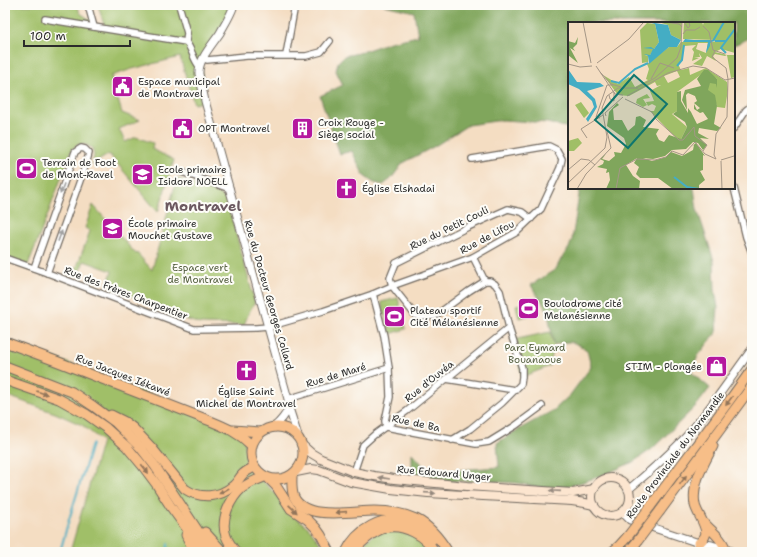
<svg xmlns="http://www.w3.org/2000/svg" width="757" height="557" font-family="'Shantell Sans',sans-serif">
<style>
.green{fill:#a0bf67;stroke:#667549}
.forest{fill:#80a65c;stroke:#566844}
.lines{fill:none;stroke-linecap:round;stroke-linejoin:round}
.stream{stroke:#44adc4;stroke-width:2}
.minor-casing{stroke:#716960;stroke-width:8}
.tertiary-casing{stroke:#716960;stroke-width:9}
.secondary-casing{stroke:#716960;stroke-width:10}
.primary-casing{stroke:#716960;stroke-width:11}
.trunk-casing{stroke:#716960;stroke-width:11}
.minor{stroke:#fff;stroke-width:5.5}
.tertiary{stroke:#fff;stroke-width:7}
.secondary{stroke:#fce5cf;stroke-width:8}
.primary{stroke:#f7be88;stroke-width:9}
.trunk{stroke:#f7be88;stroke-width:9}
.trunk-bridge-casing{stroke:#716960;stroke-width:11;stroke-linecap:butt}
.trunk-bridge{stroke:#f7be88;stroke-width:9}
.oneway{fill:#a0a0a0}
.oneway2{fill:#91745a}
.oneway3{fill:#94887d}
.labels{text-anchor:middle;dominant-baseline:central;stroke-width:4;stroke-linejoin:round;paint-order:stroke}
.poi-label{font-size:10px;fill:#2b2b2b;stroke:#fdfcf7;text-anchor:start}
.street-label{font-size:10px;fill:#2b2b2b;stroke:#fdfcf7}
.park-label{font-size:10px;fill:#545f40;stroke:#fdfcf7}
.district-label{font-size:14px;font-weight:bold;fill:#6c5960;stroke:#fdfcf7}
.inset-river{fill:none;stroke:#44adc4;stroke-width:2}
.inset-road{fill:none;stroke:#a49686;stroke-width:1}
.view{fill:#0f766e;fill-opacity:0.15;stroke:#0f766e;stroke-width:2}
.inset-edge{fill:none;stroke:#2b2b2b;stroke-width:2}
</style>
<rect width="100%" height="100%" fill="#fdfcf7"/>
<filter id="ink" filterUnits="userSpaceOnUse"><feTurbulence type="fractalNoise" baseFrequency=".025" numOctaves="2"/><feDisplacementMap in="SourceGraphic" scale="8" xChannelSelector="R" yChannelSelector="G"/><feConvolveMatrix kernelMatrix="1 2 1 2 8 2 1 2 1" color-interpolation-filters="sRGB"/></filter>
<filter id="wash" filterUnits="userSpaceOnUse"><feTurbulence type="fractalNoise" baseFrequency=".012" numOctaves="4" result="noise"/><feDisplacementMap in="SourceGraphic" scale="16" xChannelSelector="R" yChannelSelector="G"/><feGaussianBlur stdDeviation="0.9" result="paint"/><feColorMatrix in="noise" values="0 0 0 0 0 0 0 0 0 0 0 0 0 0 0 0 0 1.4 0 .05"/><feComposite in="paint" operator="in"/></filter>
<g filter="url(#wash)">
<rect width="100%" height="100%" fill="#f4ddc2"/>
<g class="green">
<path d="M 5,5 L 77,5 L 80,13 L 92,21 L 94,27 L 105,28 L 98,5 L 234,5 L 201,62 L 205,101 L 194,104 L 180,57 L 132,69 L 111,76 L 122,113 L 140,120 L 119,129 L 125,142 L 136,137 L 153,143 L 152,149 L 174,160 L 158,212 L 109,154 L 92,165 L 94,155 L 92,148 C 84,143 80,142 72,149 L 46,219 L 28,265 L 5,258 Z"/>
<polygon points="177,178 221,195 225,199 228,205 255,302 249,312 244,325 200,324 173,315 174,311 110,288 108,284 112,271 84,261 79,273 75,272 90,231 85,228 93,205 136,254 137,253 152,270"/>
<polygon points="398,298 406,329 390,334 381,302"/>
<polygon points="537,301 540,313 519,318 516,305"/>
<polygon points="550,332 554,345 550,366 522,377 513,340"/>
<polygon points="5,339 243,430 247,466 278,496 290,513 309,528 320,543 324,552 70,552 102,441 82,425 55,413 5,395"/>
<polygon points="378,531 413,532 434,552 353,552"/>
</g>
<g class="forest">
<polygon points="384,5 752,5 752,37 734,45 734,23 569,23 569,128 548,123 503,120 468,125 435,146 403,163 391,179 383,185 374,183 364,176 352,151 340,154 320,96 343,85 336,71 338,62 344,56 359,53 390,42 418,36 414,12"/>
<path d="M 580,188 L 694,188 L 697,209 L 708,242 L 714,261 L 715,290 L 718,308 L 716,333 L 698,356 L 691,372 L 710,388 L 696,406 L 652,449 L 633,462 L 608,473 L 586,481 L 561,488 L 549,488 L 537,487 L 517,483 L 484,481 L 446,481 L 412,477 L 412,453 L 429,472 L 499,467 L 497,443 L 514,432 L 554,410 L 570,395 L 591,367 L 587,350 C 572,341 572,340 554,345 L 547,309 L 535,292 L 531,285 L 556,269 L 561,259 L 569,248 L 572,240 Z"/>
</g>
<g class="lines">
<g class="stream">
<polyline points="60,552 68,523 92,444"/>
<polyline points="167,552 168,544"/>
</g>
</g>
</g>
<g filter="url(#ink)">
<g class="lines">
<defs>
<g id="minor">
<polyline points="88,5 94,27"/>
<path d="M 179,5 L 187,33 L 186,42 C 192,49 193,59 199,66"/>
<polyline points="45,19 186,42"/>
<polyline points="286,55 295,5"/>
<polyline points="204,57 207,60 247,56 306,56 321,52 330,41"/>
<polyline points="734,128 746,110 752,105"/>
<polyline points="179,171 230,189"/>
<polyline points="734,188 746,237 752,253"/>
<polyline points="5,258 53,275 194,329 256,328 268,327 323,311 373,294 392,286 473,257 517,232 541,209 560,168 562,159 557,150 549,146 472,159"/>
<polyline points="34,268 75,152 81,148 85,149 89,153 87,161 47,273"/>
<polyline points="485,281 469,291 435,316 422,317 415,315 392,286 390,278 396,263 468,227 508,209 522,212 531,219"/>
<polyline points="373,294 384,336 389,368 390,397 385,421 386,427 476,444 489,442 515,426 542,406"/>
<polyline points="446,379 515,390"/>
<polyline points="288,399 389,368"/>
<polyline points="452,440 470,429 502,403 521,384 522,377 522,368 509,328 500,291 495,284 490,281 485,281 473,257"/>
<polyline points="354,472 363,445 374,435 407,411 509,328"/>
</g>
<g id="tertiary">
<path d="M 234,5 C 231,15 225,24 220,33 C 212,45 198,60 199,74 L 205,101 L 288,399 L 289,408 L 299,439"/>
<path d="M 274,427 C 281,421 285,416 289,408"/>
<path d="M 628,490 C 650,471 673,452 691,431 C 713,405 732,376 752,349"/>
<polyline points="622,512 630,520 699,543 712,545 735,552"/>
</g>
<g id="secondary">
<polyline points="301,444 311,453 321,459 354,472 374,476 394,479 467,486 573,493 594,489"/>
<polyline points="296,472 311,469 319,470 351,482 391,489 428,493 572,501 585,503 594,505"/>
<circle cx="611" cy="497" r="19"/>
</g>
<g id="primary">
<path d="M 5,342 L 56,361 L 208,420 C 225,427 238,432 251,445"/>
<circle cx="277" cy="453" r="26"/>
<polyline points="233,430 261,432"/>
<polyline points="269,479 276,486 291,509 308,520 316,528 321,535 330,552"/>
</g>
<g id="trunk">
<polyline points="5,366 72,392 93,406 116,423 140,447 155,466 200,534 214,552"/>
<polyline points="5,380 59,399 86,414 106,428 127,447 142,465 157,485 171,507 204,552"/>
<path d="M 111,415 L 125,422 L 133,428 L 151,447 L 185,489 C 200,499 219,498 233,486 C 237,483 239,478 243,474 C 246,471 251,469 254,467"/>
<path d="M 292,475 C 292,482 291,490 294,497 C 305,521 352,511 374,511 C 388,511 403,513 416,519 C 430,526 440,539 448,552"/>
<path d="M 650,507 C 684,461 719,416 752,369"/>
<polyline points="660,511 752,386"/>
<path d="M 705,524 C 712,531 725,541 726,552"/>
<polyline points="205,532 223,552"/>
<polyline points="186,535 194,552"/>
<path d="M 699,543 C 701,541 704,539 705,536 C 709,528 697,514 695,505 C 691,484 704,464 713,446"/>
<path d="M 236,552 C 232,547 228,542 226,536 C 220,519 230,499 242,488 C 249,483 256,480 264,477"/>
<path d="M 346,552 C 356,530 383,514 407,522 C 416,525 426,533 433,539"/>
<path d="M 353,552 C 360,543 374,531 385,528 C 402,523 428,536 434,552"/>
<polyline points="612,552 619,546 628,536"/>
<polyline points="628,552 636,543"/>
</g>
</defs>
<use href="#minor" class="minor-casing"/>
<use href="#tertiary" class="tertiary-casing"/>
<use href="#secondary" class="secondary-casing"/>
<use href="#primary" class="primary-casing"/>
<use href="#trunk" class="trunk-casing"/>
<use href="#minor" class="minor"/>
<use href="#tertiary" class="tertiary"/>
<use href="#secondary" class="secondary"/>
<use href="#primary" class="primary"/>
<use href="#trunk" class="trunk"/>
<defs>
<g id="trunk-bridge">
<polyline points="628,536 650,507"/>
<polyline points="636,543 660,511"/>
</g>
</defs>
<use href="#trunk-bridge" class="trunk-bridge-casing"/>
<use href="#trunk-bridge" class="trunk-bridge"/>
</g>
<defs><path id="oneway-solid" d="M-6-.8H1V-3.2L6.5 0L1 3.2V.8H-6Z"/></defs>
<g class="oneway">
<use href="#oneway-solid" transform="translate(62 189) rotate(110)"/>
<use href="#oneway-solid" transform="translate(60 236) rotate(-70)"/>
</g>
<g class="oneway2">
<use href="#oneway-solid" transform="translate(42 393) rotate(19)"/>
<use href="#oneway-solid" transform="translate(729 401) rotate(126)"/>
<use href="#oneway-solid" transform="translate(145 469) rotate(52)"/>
<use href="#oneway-solid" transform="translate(683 480) rotate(-54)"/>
<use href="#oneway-solid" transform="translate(224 491) rotate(151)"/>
<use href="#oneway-solid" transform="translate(293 509) rotate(43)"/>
<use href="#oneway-solid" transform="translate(341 512) rotate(176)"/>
</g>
<g class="oneway3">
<use href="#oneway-solid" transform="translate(384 478) rotate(-171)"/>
<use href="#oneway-solid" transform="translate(555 491) rotate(-176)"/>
<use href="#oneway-solid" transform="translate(430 493) rotate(4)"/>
</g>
</g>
<defs>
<symbol id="civic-square" viewBox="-11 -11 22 22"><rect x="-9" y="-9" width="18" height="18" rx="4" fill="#b5179e" stroke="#fdfcf7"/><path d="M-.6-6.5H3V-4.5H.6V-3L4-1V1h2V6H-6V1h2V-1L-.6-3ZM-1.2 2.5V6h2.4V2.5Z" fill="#fff"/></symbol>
<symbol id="building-square" viewBox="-11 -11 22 22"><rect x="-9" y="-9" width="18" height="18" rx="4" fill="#b5179e" stroke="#fdfcf7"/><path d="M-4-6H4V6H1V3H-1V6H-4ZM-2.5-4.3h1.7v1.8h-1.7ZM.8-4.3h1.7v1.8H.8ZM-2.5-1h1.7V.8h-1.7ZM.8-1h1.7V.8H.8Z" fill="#fff"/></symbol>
<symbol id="stadium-square" viewBox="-11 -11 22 22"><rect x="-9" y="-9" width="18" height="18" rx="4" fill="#b5179e" stroke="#fdfcf7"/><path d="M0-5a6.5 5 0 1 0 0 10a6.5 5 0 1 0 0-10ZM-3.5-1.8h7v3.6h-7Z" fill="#fff"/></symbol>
<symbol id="school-square" viewBox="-11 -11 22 22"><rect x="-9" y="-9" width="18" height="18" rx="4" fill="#b5179e" stroke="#fdfcf7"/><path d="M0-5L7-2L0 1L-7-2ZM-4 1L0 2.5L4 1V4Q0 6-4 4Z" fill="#fff"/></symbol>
<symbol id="church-square" viewBox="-11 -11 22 22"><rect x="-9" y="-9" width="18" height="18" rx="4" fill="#b5179e" stroke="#fdfcf7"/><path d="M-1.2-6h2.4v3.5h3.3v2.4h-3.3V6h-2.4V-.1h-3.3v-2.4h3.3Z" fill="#fff"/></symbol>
<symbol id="shop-square" viewBox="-11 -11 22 22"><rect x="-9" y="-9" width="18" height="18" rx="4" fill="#b5179e" stroke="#fdfcf7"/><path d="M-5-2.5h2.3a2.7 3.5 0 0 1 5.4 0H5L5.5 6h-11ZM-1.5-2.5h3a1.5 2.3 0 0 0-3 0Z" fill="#fff"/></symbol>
</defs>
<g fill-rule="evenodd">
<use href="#civic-square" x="110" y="74" width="25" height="25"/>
<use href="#civic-square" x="170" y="116" width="25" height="25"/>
<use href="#building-square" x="290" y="116" width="25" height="25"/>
<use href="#stadium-square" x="14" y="156" width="25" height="25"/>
<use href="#school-square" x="130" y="162" width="25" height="25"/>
<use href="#church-square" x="334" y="176" width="25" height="25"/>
<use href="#school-square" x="100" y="216" width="25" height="25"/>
<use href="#stadium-square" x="516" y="296" width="25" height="25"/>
<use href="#stadium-square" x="382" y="304" width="25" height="25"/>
<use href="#shop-square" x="704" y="354" width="25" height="25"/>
<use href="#church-square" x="234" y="358" width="25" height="25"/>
</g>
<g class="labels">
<g class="poi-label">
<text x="138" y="81">Espace municipal<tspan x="138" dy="12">de Montravel</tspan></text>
<text x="318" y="122">Croix Rouge -<tspan x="318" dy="12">Siège social</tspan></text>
<text x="198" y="128">OPT Montravel</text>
<text x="42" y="162">Terrain de Foot<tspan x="42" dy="12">de Mont-Ravel</tspan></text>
<text x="158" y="169">Ecole primaire<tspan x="158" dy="12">Isidore NOELL</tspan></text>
<text x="362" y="188">Église Elshadai</text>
<text x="128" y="223">École primaire<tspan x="128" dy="12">Mouchet Gustave</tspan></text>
<text x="544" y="303">Boulodrome cité<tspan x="544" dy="12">Melanésienne</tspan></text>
<text x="410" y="310">Plateau sportif<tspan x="410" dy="12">Cité Mélanésienne</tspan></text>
<text x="702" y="366" text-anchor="end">STIM - Plongée</text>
<text x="246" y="391" text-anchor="middle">Église Saint<tspan x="246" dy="12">Michel de Montravel</tspan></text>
</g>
<g class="street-label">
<text transform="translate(449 228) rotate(-26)">Rue du Petit Couli</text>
<text transform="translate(487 237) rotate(-28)">Rue de Lifou</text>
<text transform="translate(126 293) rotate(21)">Rue des Frères Charpentier</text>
<text transform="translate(269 295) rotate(74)">Rue du Docteur Georges Collard</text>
<text transform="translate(123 375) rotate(21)">Rue Jacques Iékawé</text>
<text transform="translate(336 375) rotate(-17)">Rue de Maré</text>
<text transform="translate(429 381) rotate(-39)">Rue d'Ouvéa</text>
<text transform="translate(416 423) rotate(12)">Rue de Ba</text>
<text transform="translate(675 455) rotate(-53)">Route Provinciale du Normandie</text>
<text transform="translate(444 473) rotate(5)">Rue Edouard Unger</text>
</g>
<g class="park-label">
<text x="200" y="267">Espace vert<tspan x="200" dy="12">de Montravel</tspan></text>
<text x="535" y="347">Parc Eymard<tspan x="535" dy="12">Bouanaoue</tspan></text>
</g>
<g class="district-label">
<text x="203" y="206">Montravel</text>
</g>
</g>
<g transform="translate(568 22)">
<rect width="167" height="167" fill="#f4ddc2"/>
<path d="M 90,0 L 114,0 L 113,18 L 103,13 L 100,3 ZM 116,0 L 134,0 L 135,3 L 136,0 L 167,0 L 167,31 L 153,27 L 147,30 L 159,33 L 157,34 L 147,32 L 145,34 L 148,39 L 139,34 L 134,44 L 125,42 L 134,36 L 131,31 L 132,35 L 126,35 L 131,36 L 124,39 L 126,30 L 124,27 L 128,23 L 116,24 L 114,38 L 110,42 L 113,48 L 121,46 L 122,53 L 138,46 L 159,60 L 160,68 L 157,86 L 149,85 L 146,73 L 138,69 L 140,62 L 149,57 L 138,49 L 109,70 L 109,89 L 104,92 L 119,105 L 113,117 L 110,118 L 82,89 L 86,89 L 88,84 L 84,82 L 80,84 L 78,80 L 86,79 L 82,69 L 93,63 L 89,64 L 87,60 L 61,74 L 50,73 L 35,53 L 50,62 L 61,55 L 67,65 L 80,58 L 78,57 L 81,47 L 79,42 L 101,25 L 109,25 L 113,20 L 146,20 L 148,18 L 115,17 ZM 130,21 L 140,21 L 138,31 L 128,27 ZM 109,49 L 112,55 L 100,61 L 96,54 ZM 79,1 L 87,2 L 91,20 L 82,33 L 77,33 L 80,34 L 80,40 L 74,41 L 72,8 ZM 159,33 L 167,33 L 167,55 L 163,56 ZM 79,72 L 82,76 L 75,77 L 79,83 L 75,85 L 68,81 L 69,77 ZM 13,80 L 21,91 L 16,96 L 7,83 ZM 10,116 L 14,121 L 6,129 L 0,129 L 0,119 Z" fill="#a0bf67" fill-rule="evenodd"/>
<path d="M 10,15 L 9,22 L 5,26 L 7,29 L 2,26 L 10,41 L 0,33 L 0,19 L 7,21 ZM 136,48 L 140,48 L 149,57 L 149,66 L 148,62 L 142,61 L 140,68 L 147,73 L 149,84 L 146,102 L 153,106 L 149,109 L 131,106 L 130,111 L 141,117 L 132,116 L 139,123 L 135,128 L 130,121 L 125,120 L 118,127 L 104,128 L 97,134 L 85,137 L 75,136 L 84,139 L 98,135 L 103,130 L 114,134 L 125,128 L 126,123 L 123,125 L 128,121 L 137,134 L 135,133 L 135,148 L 132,149 L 137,158 L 131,163 L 131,167 L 105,167 L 90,156 L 72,156 L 68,152 L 71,145 L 66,141 L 69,136 L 58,143 L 65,154 L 72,159 L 71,167 L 38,167 L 42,158 L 41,150 L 38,151 L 39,147 L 29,145 L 35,142 L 36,139 L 32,137 L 38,132 L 34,137 L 41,139 L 47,134 L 46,130 L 53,131 L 58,122 L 56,116 L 39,104 L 41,90 L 49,81 L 51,83 L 45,87 L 46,98 L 54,98 L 60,109 L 67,103 L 68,95 L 72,94 L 78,98 L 75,105 L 91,107 L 88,112 L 91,118 L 96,120 L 101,113 L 113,117 L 119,105 L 117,100 L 105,92 L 109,89 L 109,70 L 113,69 L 113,79 L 120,91 L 120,86 L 123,90 L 129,102 L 140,97 L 135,90 L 132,91 L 126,87 L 126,82 L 129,88 L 132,86 L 126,81 L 129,79 L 127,74 L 120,71 L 118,73 L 119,88 L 114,78 L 117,68 L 133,64 L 129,57 Z" fill="#80a65c"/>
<path d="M 80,0 L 100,3 L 103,13 L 113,18 L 109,25 L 101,25 L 81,42 L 80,34 L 76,32 L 82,33 L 85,27 L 75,26 L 83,25 L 86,27 L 91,20 L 87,2 ZM 117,17 L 126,18 L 148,18 L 142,21 L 142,24 L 138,31 L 140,20 L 115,20 ZM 0,47 L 9,60 L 32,61 L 36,64 L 19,69 L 27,77 L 29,85 L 20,100 L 18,97 L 26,85 L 24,79 L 11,67 L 0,62 Z" fill="#44adc4"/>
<path class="inset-river" d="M 145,19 L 156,0M 147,19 L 158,19 L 167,7M 158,19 L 153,26 L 158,31M 109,44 L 114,38 L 116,23M 43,59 L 51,61 L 67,47 L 80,41M 106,155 L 119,165 L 131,167"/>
<path class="inset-road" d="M 15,0 L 23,41M 97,0 L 111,2 L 114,5M 116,0 L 120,6 L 122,4 L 121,0M 135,4 L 141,10 L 145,28 L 157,32M 115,12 L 118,8 L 127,8 L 132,5M 147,29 L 144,35 L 158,46 L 160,57M 29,41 L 61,17 L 75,1M 0,42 L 12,45 L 24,44M 28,44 L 47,72 L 55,73M 32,50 L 43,62 L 53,65M 83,57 L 92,41 L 106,46M 68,66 L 87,56 L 109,36 L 113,25 L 114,0M 41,73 L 42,77 L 46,79 L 46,70M 59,74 L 100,51 L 125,44 L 138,46 L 157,58 L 167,56M 57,77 L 84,90 L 88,97 L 111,118 L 115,118 L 126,105M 38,94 L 37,91 L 55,75M 32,96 L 28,95 L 39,63 L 45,63M 126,105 L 127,114 L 139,123 L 135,129M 19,116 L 13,107 L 35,93M 148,137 L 146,133 L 148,112 L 159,95 L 160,57M 153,138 L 166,134M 153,139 L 154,167M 0,148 L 13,137 L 21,138 L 27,143M 0,161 L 37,126 L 39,115 L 34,86 L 39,74 L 50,66 L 70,66M 9,167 L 18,152 L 43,126 L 39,109M 48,167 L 52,146 L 69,137 L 87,138 L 98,135 L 104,129 L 115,133 L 127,120 L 137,132 L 148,137"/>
<path class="view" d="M 66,53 L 99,82 L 60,126 L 27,98 Z"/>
<rect width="167" height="167" class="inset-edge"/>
</g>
<rect width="757" height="557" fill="none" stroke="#fdfcf7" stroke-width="20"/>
<path d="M24 40v6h106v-6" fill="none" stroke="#2b2b2b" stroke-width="2"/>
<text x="30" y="40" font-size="12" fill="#2b2b2b" stroke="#fdfcf7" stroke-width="3" paint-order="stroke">100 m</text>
</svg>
